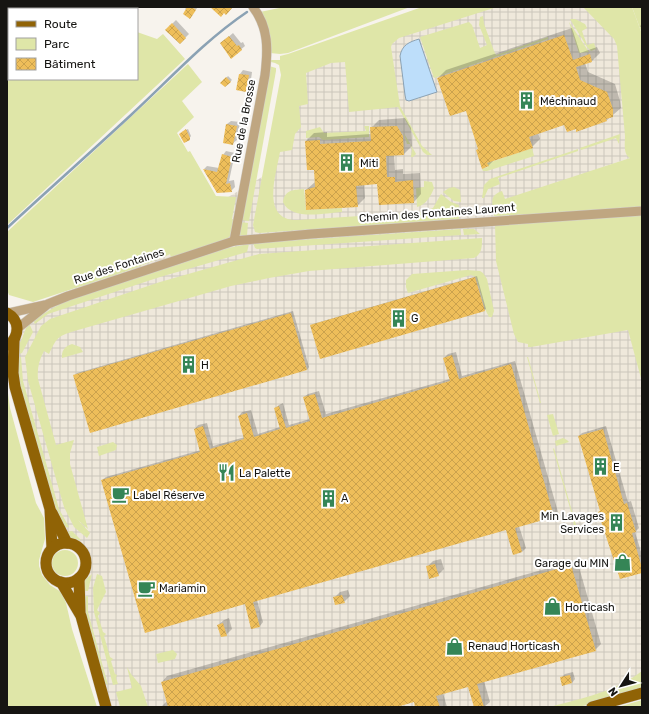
<svg xmlns="http://www.w3.org/2000/svg" width="649" height="714" font-family="Rubik,sans-serif">
<style>
.industrial{fill:url(#industrial-grid)}
.green{fill:#dfe6a8}
.forest{fill:url(#forest-firs)}
.water{fill:#bddefa;stroke:#8ba2b4}
.shadow{fill:#0003}
.lines{fill:none;stroke-linecap:round;stroke-linejoin:round}
.stream{stroke:#8ba2b4;stroke-width:2.5}
.building{fill:url(#building-cross-hatch)}
.minor-casing{stroke:#d3cfca;stroke-width:10}
.major-casing{stroke:#d3cfca;stroke-width:12}
.minor{stroke:#bfa681;stroke-width:9}
.major{stroke:#906306;stroke-width:11}
.labels{text-anchor:middle;dominant-baseline:central;stroke-width:4;stroke-linejoin:round;paint-order:stroke}
.poi-label{font-size:11px;fill:#161512;stroke:#fff;text-anchor:start}
.street-label{font-size:11px;fill:#161512;stroke:#fff}
</style>
<defs>
<pattern id="industrial-grid" width="8" height="8" patternUnits="userSpaceOnUse"><rect width="8" height="8" fill="#efe8db"/><path d="M0 4h8M4 0v8" fill="none" stroke="#ccc6bb"/></pattern>
<pattern id="forest-firs" width="22" height="20" patternUnits="userSpaceOnUse"><rect width="22" height="20" fill="#dfe6a8"/><path d="M5 1l3.5 6h-7zM16 11l3.5 6h-7z" fill="#bfc490"/></pattern>
<pattern id="building-cross-hatch" width="8" height="8" patternUnits="userSpaceOnUse"><rect width="8" height="8" fill="#eebe5a"/><path d="M0 0l8 8M0 8l8-8" fill="none" stroke="#cba24d"/></pattern>
</defs>
<rect width="100%" height="100%" fill="#f7f3ed"/>
<polygon class="industrial" points="483,7 593,7 618,36 630,158 603,167 642,326 642,692 590,707 106,707 79,578 86,566 85,555 74,544 67,543 13,373 18,328 48,304 272,171 291,73 387,41"/>
<g class="green">
<polygon points="30,7 65,7 71,9 30,9"/>
<polygon points="284,7 410,7 288,53 280,54 270,53 260,12"/>
<path d="M 422,7 L 497,7 L 399,38 L 392,44 L 391,47 L 400,106 L 422,146 L 432,155 L 427,155 L 423,152 L 398,107 L 349,112 L 345,62 L 331,63 L 306,73 L 308,104 L 299,106 L 301,127 L 295,134 L 292,150 L 280,152 C 276,175 260,221 298,220 L 422,212 L 433,208 L 441,194 L 451,202 L 459,205 L 459,219 L 259,233 L 255,232 L 253,225 L 281,75 L 279,65 L 275,63 L 271,62 L 269,60 L 280,60 L 280,56 L 288,54 Z"/>
<path d="M 583,7 L 632,7 L 642,34 L 642,209 L 494,216 C 493,204 488,196 502,191 L 505,199 L 630,158 C 623,154 625,143 625,136 L 617,46 L 614,39 Z"/>
<polygon points="483,16 484,24 494,51 496,55 548,37 548,39 434,78 420,37 469,22 472,25 480,48 487,45 479,25 480,17"/>
<polygon points="570,19 575,19 585,24 587,28 582,31 587,45 594,43 596,49 591,51 587,47"/>
<polygon points="569,22 589,52 579,53"/>
<polygon points="137,32 157,39 163,34 185,59 7,225 7,81 14,79 137,79"/>
<polygon points="188,64 202,82 182,101 194,117 177,133 188,152 190,151 216,196 236,197 232,219 234,220 230,236 228,238 171,258 170,254 166,256 127,271 33,302 9,295 7,290 7,232"/>
<polygon points="269,66 276,68 276,71 249,221 241,220"/>
<polygon points="399,125 415,152 416,154 413,157 411,157 412,149 410,144 407,144 404,134"/>
<polygon points="364,126 369,126 369,137 323,140 319,137 306,138 306,131 320,127 324,133 366,131"/>
<polygon points="620,134 619,144 616,138 581,150 580,148"/>
<polygon points="532,148 534,156 487,171 483,171 482,169 488,167 488,163"/>
<polygon points="578,149 578,151 498,178 500,184 488,189 484,198 482,198 484,185 490,179"/>
<path d="M 424,181 L 432,182 L 434,188 C 431,196 426,205 417,207 L 416,188 L 424,187 Z"/>
<polygon points="454,187 460,190 461,202 454,201 443,192 449,188"/>
<path d="M 304,189 L 306,210 L 342,208 L 342,212 C 325,213 291,221 283,202 C 285,189 294,190 304,189 Z"/>
<polygon points="642,213 642,382 628,330 531,347 528,347 528,344 518,342 514,334 496,261 495,224"/>
<polygon points="240,222 248,223 247,235 239,236"/>
<polygon points="460,229 461,235 257,249 255,248 253,243"/>
<polygon points="463,229 474,229 480,234 464,235"/>
<path d="M 482,238 C 482,247 482,254 474,258 L 309,271 L 269,278 L 231,286 L 71,332 C 56,337 56,340 49,354 L 44,351 C 39,360 37,369 38,379 L 56,445 L 74,440 L 70,453 L 70,464 L 88,529 L 78,520 L 90,533 L 87,538 L 74,527 L 64,507 L 28,381 L 25,357 L 41,326 L 50,319 L 160,282 L 259,254 Z"/>
<polygon points="249,244 247,252 160,277 48,314 35,324 33,320 60,304 69,300 228,248"/>
<polygon points="467,270 480,271 483,273 487,279 494,311 492,317 489,317 486,311 476,277 471,275 408,293 406,287 406,280 412,274"/>
<path d="M 29,323 L 33,332 L 22,353 L 19,354 L 18,346 C 23,339 24,330 29,323 Z"/>
<path d="M 72,344 L 80,347 L 83,352 L 62,358 C 61,351 65,346 72,344 Z"/>
<polygon points="16,357 21,357 23,381 59,509 69,527 64,528 53,504 20,386"/>
<polygon points="527,357 528,357 541,403 540,403"/>
<polygon points="7,386 10,408 36,503 44,518 45,539 39,560 39,566 42,575 50,585 61,592 66,603 72,629 97,707 7,707"/>
<polygon points="553,414 559,434 553,436 547,415"/>
<polygon points="563,438 567,440 569,442 556,446 555,441"/>
<polygon points="113,442 117,445 116,450 99,456 97,447"/>
<polygon points="554,448 576,525 575,532 572,515 553,449"/>
<path d="M 72,531 L 81,540 C 74,542 70,537 66,532 Z"/>
<circle cx="65" cy="563" r="13"/>
<polygon points="92,574 88,591 82,591 84,581"/>
<polygon points="97,574 102,576 106,592 97,610 100,613 98,616 103,632 106,634 104,636 110,657 113,659 111,661 115,674 117,675 116,678 118,684 113,685 94,612 93,588"/>
<polygon points="82,596 88,596 88,612 108,685 104,682 86,620"/>
<polygon points="173,650 177,654 175,659 158,663 156,654"/>
<polygon points="127,667 131,674 141,686 148,707 120,707 116,692 132,688"/>
<path d="M 642,671 L 642,689 L 579,707 L 550,707 C 582,698 615,692 642,671 Z"/>
<polygon points="642,700 642,707 618,707"/>
</g>
<polygon class="forest" points="632,7 642,7 642,34"/>
<path class="water" d="M 419,39 L 437,92 L 409,101 L 406,100 L 405,95 L 400,56 C 402,45 409,42 419,39 Z"/>
<g class="shadow">
<polygon points="184,7 198,7 190,17 187,10"/>
<polygon points="176,20 189,34 180,43 166,30"/>
<polygon points="572,28 580,53 597,47 600,53 592,61 585,63 588,72 615,84 620,101 621,108 606,121 576,128 565,124 538,133 540,139 532,147 494,160 488,166 479,148 466,109 438,78 446,70"/>
<polygon points="233,33 241,43 243,42 245,46 232,57 225,40"/>
<polygon points="243,70 252,72 250,87 246,90 237,89 240,74"/>
<polygon points="228,76 232,80 225,86 222,83"/>
<polygon points="405,118 411,128 412,146 404,154 394,155 395,170 403,169 403,174 420,173 421,194 414,202 378,183 364,184 365,198 357,206 306,190 315,182 315,169 306,141 314,133 327,132 327,137 371,134 371,128 379,120"/>
<polygon points="231,121 240,122 237,140 233,143 227,124"/>
<polygon points="188,129 191,136 189,139 182,132"/>
<polygon points="226,151 235,153 229,181 234,180 235,187 231,191 217,192 204,169 207,166 219,168 223,155"/>
<polygon points="477,276 486,309 485,310 321,358 312,325 313,324"/>
<polygon points="293,311 309,367 307,370 74,376 77,373"/>
<polygon points="456,352 462,376 515,361 558,512 554,516 519,526 526,548 522,552 514,554 507,529 257,600 263,622 260,626 252,628 245,603 102,480 106,477 201,450 195,429 198,425 207,423 213,446 245,437 239,416 242,412 251,410 258,434 280,427 275,408 279,405 283,403 289,425 310,419 304,397 308,394 319,391 326,414 450,379 444,358 448,354"/>
<polygon points="606,426 628,502 631,501 639,528 635,532 642,555 642,572 601,511 579,436 582,433"/>
<polygon points="441,559 444,569 438,575 427,567 433,561"/>
<polygon points="577,560 601,644 595,650 484,681 490,702 484,707 475,707 469,685 443,693 447,707 434,707 431,696 393,707 161,707 167,701 162,682 167,676"/>
<polygon points="348,590 350,596 344,602 334,598 340,592"/>
<polygon points="229,618 232,629 226,635 218,625 224,620"/>
<polygon points="573,672 575,679 572,683 561,678 565,674"/>
</g>
<g class="lines">
<path class="stream" d="M 7,228 C 48,190 90,153 131,115 C 169,80 204,41 247,12"/>
</g>
<g class="building">
<polygon points="187,7 192,7 196,10 190,19 183,14"/>
<polygon points="210,7 233,7 226,15 224,13 221,17"/>
<polygon points="172,23 186,38 180,44 165,30"/>
<polygon points="564,35 573,60 590,54 592,62 576,67 580,80 607,92 613,109 613,117 606,119 607,121 576,132 576,129 567,132 564,125 529,137 533,148 487,163 489,166 482,169 476,150 478,149 466,111 450,116 437,78"/>
<polygon points="229,36 237,46 239,45 242,50 231,59 220,43"/>
<polygon points="239,74 249,75 246,92 236,90"/>
<polygon points="226,77 231,82 225,87 220,83"/>
<polygon points="226,124 237,126 233,145 223,143"/>
<polygon points="397,126 403,136 404,155 386,156 387,177 395,177 395,182 413,180 414,203 379,205 377,184 356,186 358,207 306,210 305,190 315,187 314,170 307,170 305,141 320,140 320,144 371,141 370,127"/>
<polygon points="186,129 190,138 190,140 184,143 179,134"/>
<polygon points="222,154 232,157 226,184 230,183 232,192 217,193 203,169 217,172"/>
<polygon points="475,277 485,311 320,359 310,325"/>
<polygon points="291,313 307,370 90,433 73,375"/>
<polygon points="452,355 459,379 511,364 554,517 515,528 522,552 513,555 506,530 253,602 260,627 251,629 245,604 145,633 101,480 200,452 194,429 203,426 210,449 244,439 238,416 247,413 254,437 280,429 274,408 279,406 286,428 310,421 303,397 315,394 322,418 450,381 443,358"/>
<polygon points="603,429 624,504 627,503 636,532 632,533 642,568 642,573 620,579 598,512 600,511 578,436"/>
<polygon points="435,564 439,576 429,579 426,566"/>
<polygon points="571,565 596,651 477,684 484,707 474,707 468,687 436,696 440,707 415,707 414,702 397,707 168,707 161,682"/>
<polygon points="342,595 345,603 335,605 333,597"/>
<polygon points="223,623 227,636 221,637 217,625"/>
<polygon points="570,675 572,683 562,686 560,677"/>
</g>
<g class="lines">
<defs>
<g id="minor">
<path d="M 234,241 L 265,75 C 268,50 269,28 253,7"/>
<polyline points="9,313 45,305"/>
<polyline points="18,328 48,304 68,296 234,241 311,234 642,211"/>
</g>
<g id="major">
<path d="M 7,313 C 20,320 20,335 9,345"/>
<polyline points="14,341 13,373 15,387 50,509 52,548"/>
<polyline points="52,513 67,543"/>
<circle cx="66" cy="563" r="20"/>
<polyline points="79,578 80,612"/>
<polyline points="61,582 81,616 106,707"/>
<polyline points="592,707 642,693"/>
</g>
</defs>
<use href="#minor" class="minor-casing"/>
<use href="#major" class="major-casing"/>
<use href="#minor" class="minor"/>
<use href="#major" class="major"/>
</g>
<defs>
<symbol id="building-bare" viewBox="-9 -9 18 18"><path d="M-4-6H4V6H1V3H-1V6H-4ZM-2.5-4.3h1.7v1.8h-1.7ZM.8-4.3h1.7v1.8H.8ZM-2.5-1h1.7V.8h-1.7ZM.8-1h1.7V.8H.8Z" fill="#358556" stroke="#fff" stroke-width="2.5" paint-order="stroke"/></symbol>
<symbol id="restaurant-bare" viewBox="-9 -9 18 18"><path d="M-5-6h1v4h1v-4h1v4h1v-4h1v5L-1.5 .5V6h-2V.5L-5-1ZM5-6V6H3V1.5H1.5Q1.5-4 5-6Z" fill="#358556" stroke="#fff" stroke-width="2.5" paint-order="stroke"/></symbol>
<symbol id="cafe-bare" viewBox="-9 -9 18 18"><path d="M-5.5-4.5H6V0H3Q3 3.5 0 3.5H-2.5Q-5.5 3.5-5.5 0ZM3-3.2v2h1.7v-2ZM-6 4.5H4V6H-6Z" fill="#358556" stroke="#fff" stroke-width="2.5" paint-order="stroke"/></symbol>
<symbol id="shop-bare" viewBox="-9 -9 18 18"><path d="M-5-2.5h2.3a2.7 3.5 0 0 1 5.4 0H5L5.5 6h-11ZM-1.5-2.5h3a1.5 2.3 0 0 0-3 0Z" fill="#358556" stroke="#fff" stroke-width="2.5" paint-order="stroke"/></symbol>
</defs>
<g fill-rule="evenodd">
<use href="#building-bare" x="514" y="88" width="25" height="25"/>
<use href="#building-bare" x="334" y="150" width="25" height="25"/>
<use href="#building-bare" x="386" y="306" width="25" height="25"/>
<use href="#building-bare" x="176" y="352" width="25" height="25"/>
<use href="#building-bare" x="588" y="454" width="25" height="25"/>
<use href="#restaurant-bare" x="214" y="460" width="25" height="25"/>
<use href="#cafe-bare" x="108" y="482" width="25" height="25"/>
<use href="#building-bare" x="316" y="486" width="25" height="25"/>
<use href="#building-bare" x="604" y="510" width="25" height="25"/>
<use href="#shop-bare" x="610" y="550" width="25" height="25"/>
<use href="#cafe-bare" x="134" y="576" width="25" height="25"/>
<use href="#shop-bare" x="540" y="594" width="25" height="25"/>
<use href="#shop-bare" x="442" y="634" width="25" height="25"/>
</g>
<g class="labels">
<g class="poi-label">
<text x="540" y="101">Méchinaud</text>
<text x="360" y="163">Miti</text>
<text x="411" y="318">G</text>
<text x="201" y="365">H</text>
<text x="613" y="467">E</text>
<text x="239" y="473">La Palette</text>
<text x="133" y="495">Label Réserve</text>
<text x="341" y="498">A</text>
<text x="604" y="516" text-anchor="end">Min Lavages<tspan x="604" dy="13">Services</tspan></text>
<text x="609" y="563" text-anchor="end">Garage du MIN</text>
<text x="159" y="588">Mariamin</text>
<text x="565" y="607">Horticash</text>
<text x="468" y="646">Renaud Horticash</text>
</g>
<g class="street-label">
<text transform="translate(244 121) rotate(-79)">Rue de la Brosse</text>
<text transform="translate(437 213) rotate(-4)">Chemin des Fontaines Laurent</text>
<text transform="translate(119 266) rotate(-18)">Rue des Fontaines</text>
</g>
</g>
<rect width="649" height="714" fill="none" stroke="#161512" stroke-width="16"/>
<rect x="8" y="8" width="130" height="72" fill="#ffffff" stroke="#a2a1a0"/>
<rect x="16" y="21" width="20" height="6" fill="#906306" stroke="#a2a1a0"/>
<text x="44" y="28" font-size="12" fill="#161512">Route</text>
<rect x="16" y="38" width="20" height="12" fill="#dfe6a8" stroke="#a2a1a0"/>
<text x="44" y="48" font-size="12" fill="#161512">Parc</text>
<rect x="16" y="58" width="20" height="12" fill="url(#building-cross-hatch)" stroke="#a2a1a0"/>
<text x="44" y="68" font-size="12" fill="#161512">Bâtiment</text>
<g transform="translate(621 686) rotate(234)" stroke="#ffffff" stroke-width="3" paint-order="stroke">
<path d="M0-3L7 15L0 10L-7 15Z" fill="#161512"/>
<text y="-6" font-size="11" font-weight="bold" text-anchor="middle" fill="#161512">N</text>
</g>
</svg>
